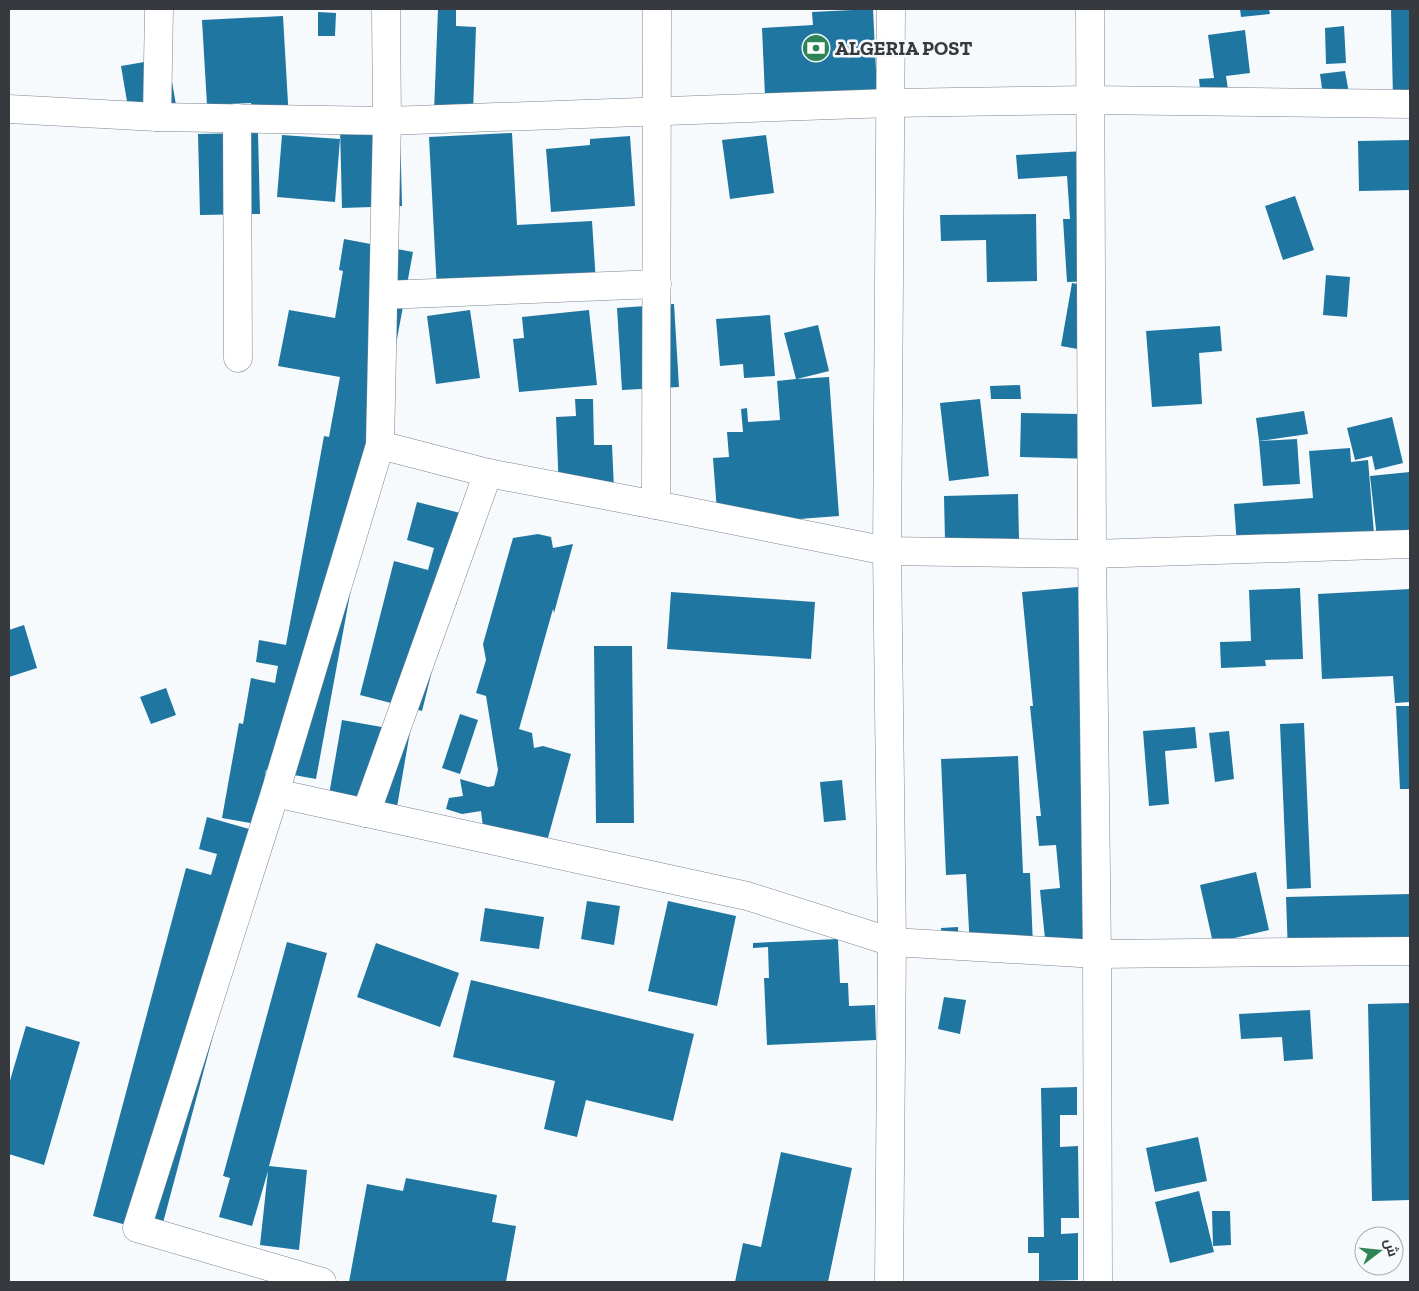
<svg xmlns="http://www.w3.org/2000/svg" width="1419" height="1291" font-family="'Zilla Slab',Cairo,serif">
<style>
.building{fill:#1e76a1}
.lines{fill:none;stroke-linecap:round;stroke-linejoin:round}
.minor-casing{stroke:#7c8693;stroke-width:29}
.minor{stroke:#fff;stroke-width:28}
.labels{text-anchor:middle;dominant-baseline:central;stroke-width:5;stroke-linejoin:round;paint-order:stroke}
.poi-label{font-size:20px;font-weight:bold;fill:#363a3f;stroke:#f7fafc;text-anchor:start}
</style>
<rect width="100%" height="100%" fill="#f7fafc"/>
<g class="building">
<polygon points="438,9 456,9 456,26 476,27 473,113 434,112"/>
<polygon points="873,9 877,91 765,96 762,28 813,25 812,12"/>
<polygon points="1240,9 1269,9 1270,14 1241,17"/>
<polygon points="1391,9 1410,9 1410,98 1393,99"/>
<polygon points="318,12 336,13 335,36 318,36"/>
<polygon points="283,16 289,121 252,123 251,103 207,105 202,20"/>
<polygon points="1344,26 1346,63 1326,64 1325,28"/>
<polygon points="1245,30 1250,73 1226,76 1230,103 1202,107 1199,79 1214,78 1208,35"/>
<polygon points="168,58 176,105 129,113 121,66"/>
<polygon points="1345,71 1350,99 1324,103 1320,74"/>
<polygon points="400,126 402,206 342,208 340,127"/>
<polygon points="258,133 260,214 200,215 198,134"/>
<polygon points="512,133 517,225 592,221 596,283 437,291 429,137"/>
<polygon points="282,135 340,139 335,202 277,197"/>
<polygon points="766,135 774,193 730,199 722,140"/>
<polygon points="630,136 635,206 551,212 546,149 590,145 590,139"/>
<polygon points="1410,140 1410,190 1359,191 1358,141"/>
<polygon points="1084,151 1093,281 1067,282 1063,219 1070,219 1067,176 1018,179 1016,155"/>
<polygon points="1295,196 1314,250 1283,260 1265,206"/>
<polygon points="1036,214 1037,281 987,282 986,240 941,241 940,215"/>
<polygon points="344,239 413,252 316,779 266,770 256,824 222,818 239,723 243,724 251,678 275,683 278,666 256,662 259,640 286,645 324,436 329,437 340,377 278,366 289,310 335,318 343,271 339,270"/>
<polygon points="1326,275 1350,277 1347,317 1323,315"/>
<polygon points="1072,283 1094,287 1083,350 1061,346"/>
<polygon points="674,304 679,387 622,390 617,308"/>
<polygon points="470,310 480,378 436,384 427,316"/>
<polygon points="589,310 597,385 519,392 513,339 524,338 522,317"/>
<polygon points="770,315 775,376 744,378 743,364 720,366 716,319"/>
<polygon points="818,325 829,371 797,379 829,377 839,516 718,525 713,458 729,457 727,432 743,432 741,409 747,408 748,422 780,420 777,381 796,379 784,333"/>
<polygon points="1220,326 1222,351 1199,353 1202,404 1152,407 1146,331"/>
<polygon points="1020,385 1021,399 991,399 990,386"/>
<polygon points="575,399 593,399 594,445 612,445 614,489 559,491 556,417 576,416"/>
<polygon points="980,399 989,476 949,481 940,403"/>
<polygon points="1304,411 1308,434 1259,441 1256,418"/>
<polygon points="1021,413 1079,414 1094,459 1020,457"/>
<polygon points="1392,417 1403,463 1375,470 1372,456 1355,460 1347,428"/>
<polygon points="1297,439 1300,484 1263,486 1259,441"/>
<polygon points="1350,448 1351,462 1368,460 1374,534 1237,545 1234,504 1313,498 1309,451"/>
<polygon points="1410,472 1410,544 1378,547 1370,476"/>
<polygon points="1018,494 1019,539 945,541 944,496"/>
<polygon points="417,502 472,516 462,582 456,605 449,603 422,711 360,695 394,561 428,570 434,548 407,540"/>
<polygon points="538,534 551,537 553,548 573,544 554,613 553,609 519,729 532,733 534,748 543,746 571,754 546,845 483,827 481,811 462,814 446,809 449,798 463,796 460,779 488,787 494,786 498,770 486,696 476,693 486,660 483,644 513,538"/>
<polygon points="1089,586 1106,952 1047,958 1040,890 1060,888 1056,845 1039,846 1036,816 1041,816 1030,706 1033,706 1022,592"/>
<polygon points="1300,588 1303,659 1265,660 1266,666 1221,668 1220,642 1251,641 1249,590"/>
<polygon points="1410,589 1410,702 1395,703 1393,676 1322,679 1318,594"/>
<polygon points="671,592 815,602 811,659 667,649"/>
<polygon points="24,625 37,668 9,677 9,630"/>
<polygon points="594,646 632,646 634,823 596,823"/>
<polygon points="166,688 176,715 151,724 140,697"/>
<polygon points="1396,706 1410,706 1410,789 1400,789"/>
<polygon points="460,714 478,720 460,774 442,768"/>
<polygon points="342,720 410,732 394,824 326,812"/>
<polygon points="1304,723 1311,888 1287,889 1280,724"/>
<polygon points="1195,727 1197,748 1165,751 1169,804 1149,806 1143,731"/>
<polygon points="1229,731 1234,779 1215,782 1209,733"/>
<polygon points="1018,756 1023,873 1030,873 1033,946 970,948 966,874 946,875 941,759"/>
<polygon points="842,780 846,820 824,822 820,782"/>
<polygon points="207,817 267,834 160,1234 93,1216 186,868 211,875 217,854 199,849"/>
<polygon points="1256,872 1269,930 1213,943 1200,885"/>
<polygon points="1410,894 1410,950 1288,953 1286,897"/>
<polygon points="587,901 620,906 614,945 581,939"/>
<polygon points="668,901 736,916 717,1006 648,991"/>
<polygon points="485,908 544,917 539,949 480,941"/>
<polygon points="958,927 959,952 942,952 941,928"/>
<polygon points="838,939 840,983 848,983 849,1006 875,1005 876,1040 767,1045 764,978 769,978 768,947 753,948 753,943"/>
<polygon points="287,942 327,953 269,1166 307,1170 299,1250 260,1245 268,1171 252,1226 219,1217 230,1178 223,1176"/>
<polygon points="376,943 459,973 440,1027 357,997"/>
<polygon points="471,980 694,1034 673,1121 586,1100 577,1137 544,1129 555,1081 453,1057"/>
<polygon points="944,997 966,1000 960,1034 938,1029"/>
<polygon points="1410,1003 1410,1200 1372,1201 1368,1004"/>
<polygon points="1310,1010 1313,1059 1284,1061 1282,1037 1241,1039 1239,1014"/>
<polygon points="26,1026 80,1042 44,1165 9,1154 9,1084"/>
<polygon points="1077,1087 1077,1115 1060,1115 1060,1147 1078,1146 1079,1218 1061,1218 1061,1234 1078,1233 1078,1280 1039,1281 1039,1253 1028,1253 1028,1237 1044,1237 1041,1088"/>
<polygon points="1198,1137 1207,1181 1155,1192 1146,1148"/>
<polygon points="781,1152 852,1168 828,1282 735,1282 743,1243 761,1247"/>
<polygon points="406,1178 497,1195 492,1222 516,1226 506,1282 349,1282 367,1184 403,1191"/>
<polygon points="1199,1191 1214,1252 1170,1263 1155,1202"/>
<polygon points="1212,1211 1230,1211 1231,1245 1213,1246"/>
</g>
<g class="lines">
<defs>
<g id="minor">
<polyline points="1090,9 1092,554 1097,954 1098,1282"/>
<polyline points="9,109 157,117 387,121 891,103 1090,100 1410,104"/>
<polyline points="157,117 159,9"/>
<polyline points="237,118 238,358"/>
<polyline points="384,295 657,284"/>
<polyline points="380,445 488,473 656,505 887,551 1092,554 1410,544"/>
<polyline points="656,505 657,9"/>
<polyline points="275,793 747,896 892,942 1097,954 1410,951"/>
<polyline points="366,813 488,473"/>
<polyline points="322,1282 137,1228 275,793 380,445 387,121 386,9"/>
<polyline points="889,1282 892,942 887,551 891,9"/>
</g>
</defs>
<use href="#minor" class="minor-casing"/>
<use href="#minor" class="minor"/>
</g>
<defs>
<symbol id="bank-disc" viewBox="-11 -11 22 22"><circle r="9.5" fill="#2f8457" stroke="#f7fafc"/><path d="M-6-4H6V4H-6ZM0-2.3a2.3 2.3 0 1 0 0 4.6a2.3 2.3 0 1 0 0-4.6Z" fill="#fff"/></symbol>
</defs>
<g fill-rule="evenodd">
<use href="#bank-disc" x="800" y="32" width="32" height="32"/>
</g>
<g class="labels">
<g class="poi-label">
<text x="835" y="48">ALGERIA POST</text>
</g>
</g>
<rect width="1419" height="1291" fill="none" stroke="#363a3f" stroke-width="20"/>
<g transform="translate(1379 1251) rotate(74)"><circle r="24" fill="#f7fafc" stroke="#aaadb0"/>
<path d="M0-4L9 19L0 12L-9 19Z" fill="#2f8457"/>
<text y="-8" font-size="14" font-weight="bold" text-anchor="middle" fill="#363a3f">ش</text>
</g>
</svg>
